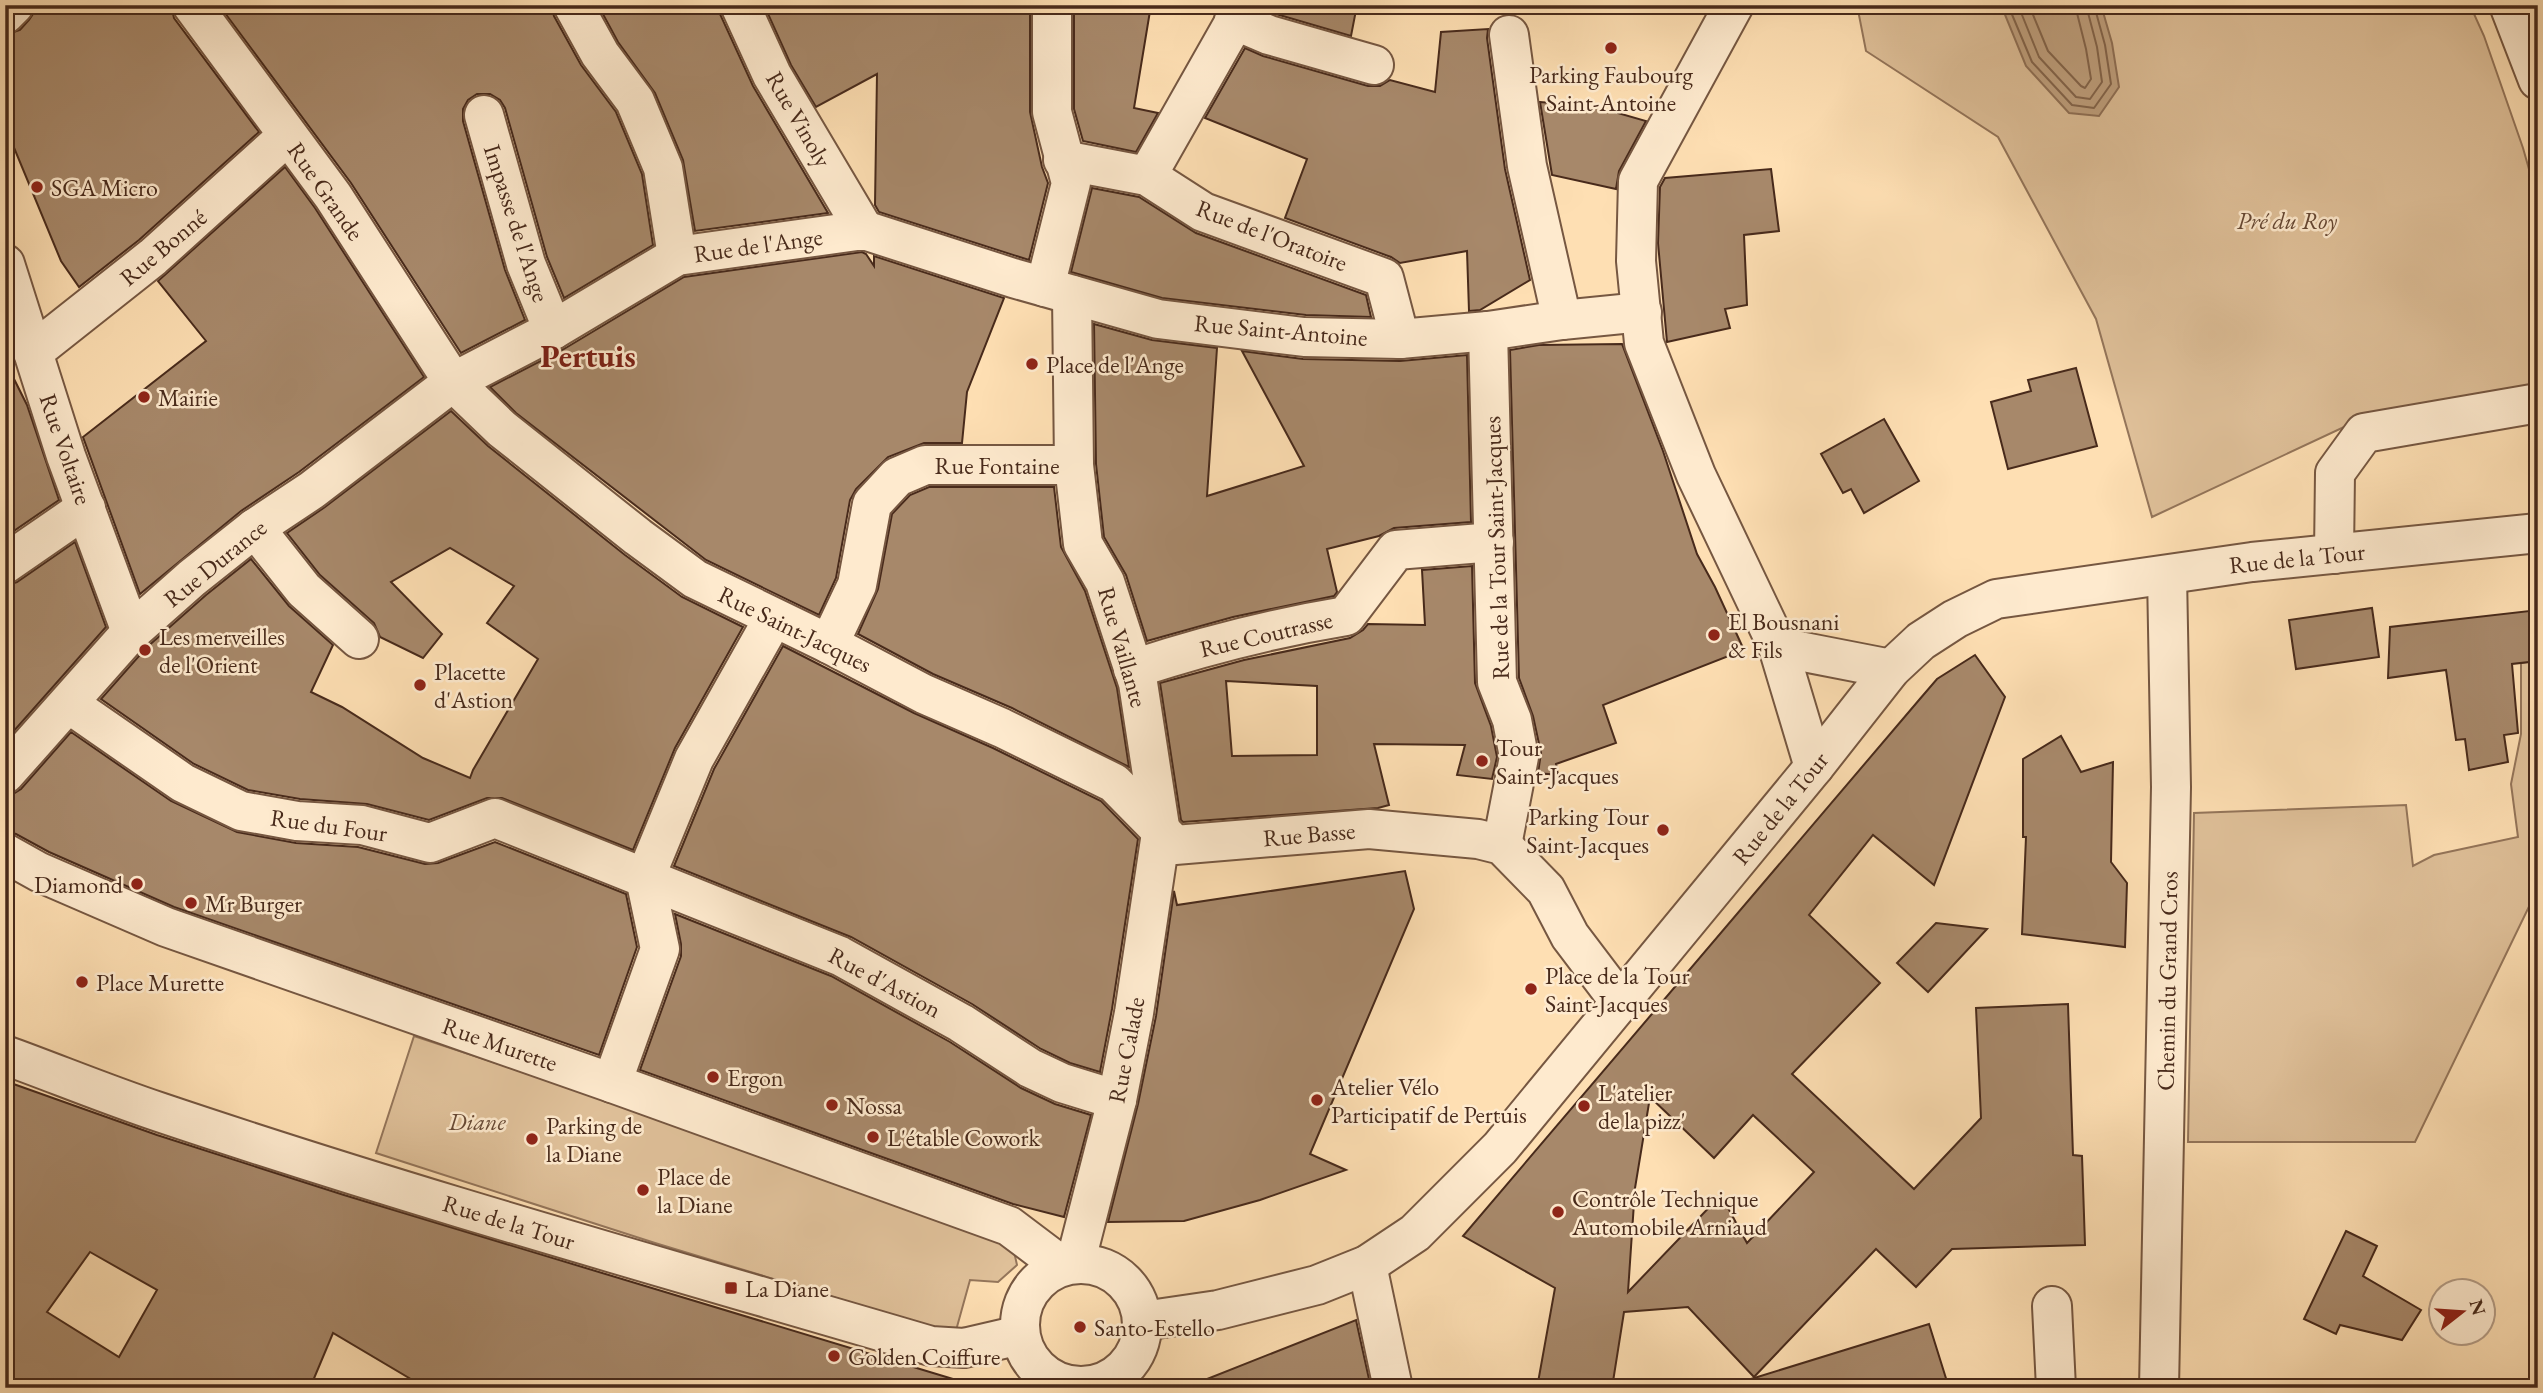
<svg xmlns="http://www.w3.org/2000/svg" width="2543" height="1393" font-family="'EB Garamond',serif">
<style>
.green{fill:#dfc099;stroke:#94755a;stroke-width:2}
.water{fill:#c0a17f;stroke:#907157;stroke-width:2}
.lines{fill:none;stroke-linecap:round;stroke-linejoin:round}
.shore{stroke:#84664d;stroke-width:2}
.building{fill:#a7886a;stroke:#482a1b;stroke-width:2;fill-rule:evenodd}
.minor-casing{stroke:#765741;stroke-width:42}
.minor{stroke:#feeace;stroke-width:38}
.poi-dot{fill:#8f2418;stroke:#feeace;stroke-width:2.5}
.labels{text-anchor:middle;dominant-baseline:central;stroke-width:5;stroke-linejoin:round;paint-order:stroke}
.poi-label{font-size:24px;fill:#482a1b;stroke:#feeace;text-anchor:start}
.street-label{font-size:24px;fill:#482a1b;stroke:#feeace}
.park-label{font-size:24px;font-style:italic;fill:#664834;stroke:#feeace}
.district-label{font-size:32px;font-weight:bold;fill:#7a1f14;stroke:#feeace}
</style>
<rect width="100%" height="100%" fill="#fedfb3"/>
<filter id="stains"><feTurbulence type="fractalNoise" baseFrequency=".00286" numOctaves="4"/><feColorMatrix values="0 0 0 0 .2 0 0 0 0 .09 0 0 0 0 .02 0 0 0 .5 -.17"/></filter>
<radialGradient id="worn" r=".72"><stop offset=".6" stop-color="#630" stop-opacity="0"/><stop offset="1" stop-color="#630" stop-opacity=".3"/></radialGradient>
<g class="green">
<polygon points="1857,5 2470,5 2484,36 2523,148 2538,201 2538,388 2497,403 2344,427 2152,517 2096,319 1998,137 1866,51"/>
<polygon points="2538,660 2538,888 2415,1142 2188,1142 2194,813 2406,805 2413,866 2434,855 2518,837 2511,784 2521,734 2521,663"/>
<polygon points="414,1036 583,1092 1011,1238 1017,1265 998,1282 970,1280 955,1334 655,1243 376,1153"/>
</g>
<polygon class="water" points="2001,5 2101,5 2112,43 2119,87 2099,116 2069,113 2026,66"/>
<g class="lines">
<g class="shore">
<polyline points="2008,5 2032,62 2072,105 2094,108 2111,84 2105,45 2094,5"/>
<polyline points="2018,5 2039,57 2076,97 2090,99 2102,82 2097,47 2086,5"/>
<polyline points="2029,5 2048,51 2081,86 2085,88 2091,79 2086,49 2075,5"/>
</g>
</g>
<g class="building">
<polygon points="35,5 171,5 174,18 259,132 139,240 79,287 61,261 5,126 5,35 20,30 29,20 35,11"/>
<polygon points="219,5 551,5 554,16 581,65 616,112 642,174 653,245 564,298 547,257 505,108 500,100 490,94 477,94 468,100 463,109 463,121 505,270 525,320 461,353 351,183"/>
<polygon points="598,5 719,5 720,14 753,86 828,213 695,231 683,160 655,93 618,42"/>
<polygon points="764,5 1030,5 1030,112 1042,167 1048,183 1029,260 879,212 875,205 877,74 816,107 791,65"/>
<polygon points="1074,5 1151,5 1134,108 1158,113 1136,152 1083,141 1074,109"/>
<polygon points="1266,5 1357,5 1351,36 1276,14 1265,9"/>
<polygon points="1488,29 1487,38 1505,169 1530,280 1480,310 1469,311 1467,251 1400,263 1391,257 1285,218 1307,159 1205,118 1245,48 1263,56 1368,86 1380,86 1390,80 1435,92 1441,32"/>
<polygon points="1540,102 1597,107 1646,121 1619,171 1616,189 1552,175"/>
<polygon points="285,167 315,208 424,377 299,472 241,511 140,594 83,437 206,341 158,281"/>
<polygon points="1771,169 1779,231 1744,235 1747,305 1725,309 1730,328 1667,342 1658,243 1660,187 1665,178"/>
<polygon points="1092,188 1139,197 1196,233 1366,295 1371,317 1306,315 1162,298 1071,272"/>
<polygon points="862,252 866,254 874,266 874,256 1004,298 967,392 962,443 924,443 888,457 856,489 850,500 836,578 819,615 706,560 516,413 490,387 564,349 684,277"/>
<polygon points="1094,324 1152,340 1217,348 1207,496 1304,466 1242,351 1303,359 1400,361 1467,355 1471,522 1394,528 1379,536 1327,549 1337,592 1334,596 1233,617 1147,641 1126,575 1104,537 1096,464"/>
<polygon points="1622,344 1663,451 1697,554 1715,587 1744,650 1603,705 1616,743 1556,764 1558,775 1538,773 1541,753 1533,716 1519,678 1510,350 1539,345"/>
<polygon points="5,361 27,405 59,500 5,537"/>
<polygon points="2076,368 2097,446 2008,469 1991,402 2031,391 2028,380"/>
<polygon points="451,411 488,446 625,555 682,597 743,627 675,748 633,850 502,798 487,798 429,820 367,804 300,799 248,790 194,764 101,699 146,648 206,595 251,559 289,606 333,645 311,692 342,707 423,758 470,778 473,770 538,659 487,623 514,586 450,548 391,582 442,634 423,658 380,637 374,623 320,575 287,533 325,507"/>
<polygon points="1884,419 1919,481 1864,513 1851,489 1843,493 1821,454"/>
<polygon points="929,487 1054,487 1061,547 1085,591 1117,688 1129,767 1012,708 933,674 858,634 878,589 892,514 910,495"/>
<polygon points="75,542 106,627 5,741 5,586 17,582"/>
<path d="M 1472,566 L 1475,683 L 1491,726 L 1497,757 L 1492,779 L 1457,775 L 1465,745 L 1374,744 L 1389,805 L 1378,808 L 1183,822 L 1181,820 L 1160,683 L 1244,660 L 1350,638 L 1363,630 L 1368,624 L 1425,625 L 1422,570 ZM 1226,681 L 1317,686 L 1317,755 L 1232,756 Z"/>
<polygon points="2372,608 2379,657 2296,669 2289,620"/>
<polygon points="2538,610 2538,661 2512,664 2518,733 2504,735 2508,762 2469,770 2465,739 2456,740 2446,670 2388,678 2390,627"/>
<polygon points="783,646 914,713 993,748 1101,801 1138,839 1112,1009 1100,1072 1070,1063 1041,1049 972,1004 851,937 674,866 714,769"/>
<path d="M 1975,655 L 2005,697 L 1934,885 L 1873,835 L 1809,915 L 1880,983 L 1792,1074 L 1914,1189 L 1981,1118 L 1976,1008 L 2068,1004 L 2073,1155 L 2082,1156 L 2085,1245 L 1952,1249 L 1916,1287 L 1876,1249 L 1754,1377 L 1688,1307 L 1624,1312 L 1612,1388 L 1537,1388 L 1555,1288 L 1463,1236 L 1919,700 L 1937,679 ZM 1650,1097 L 1714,1158 L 1753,1115 L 1814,1172 L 1747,1243 L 1721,1195 L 1628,1292 L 1635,1188 Z"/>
<polygon points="71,732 171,801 237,832 296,843 358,847 425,864 438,863 495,842 626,894 637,947 599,1055 174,907 49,852 16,834 5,831 5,795 13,794 21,789"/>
<polygon points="2061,736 2081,772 2113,762 2111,862 2127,883 2125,947 2022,934 2026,837 2023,837 2023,759"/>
<polygon points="1405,871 1414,909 1310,1154 1346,1170 1260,1200 1184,1221 1108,1222 1138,1104 1156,1016 1174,891 1177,905"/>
<polygon points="675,914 831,976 950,1042 1021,1088 1055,1104 1091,1115 1064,1217 1013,1204 640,1070 681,956 681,944"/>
<polygon points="1936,923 1987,929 1928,992 1897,963"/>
<path d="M 5,1081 L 157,1135 L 344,1195 L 953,1379 L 952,1388 L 426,1388 L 333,1333 L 310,1388 L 5,1388 ZM 90,1252 L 157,1290 L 119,1357 L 47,1312 Z"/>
<polygon points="2346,1231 2377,1246 2363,1276 2421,1310 2402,1340 2340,1325 2336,1334 2304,1319"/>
<polygon points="1356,1320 1371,1388 1192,1388 1192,1385"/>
<polygon points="1929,1324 1949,1388 1752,1388 1751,1379"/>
</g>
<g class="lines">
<defs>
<g id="minor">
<polyline points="192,5 333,196 453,382 502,429 638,537 695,579 829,644 924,694 1002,728 1114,783 1175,845 1369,829 1478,839 1502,845 1546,890 1570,936 1620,1002"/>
<polyline points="573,5 600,54 635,101 663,168 677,256"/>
<polyline points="740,5 772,75 864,230"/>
<polyline points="1734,5 1638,181 1636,261 1644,343 1696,475 1778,647 1814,767"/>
<polyline points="2509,5 2538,80"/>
<polyline points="5,14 14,5"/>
<polyline points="1234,20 1269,35 1374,65"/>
<polyline points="1509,35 1527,166 1562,320"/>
<polyline points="484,115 526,264 553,330"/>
<polyline points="1063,160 1147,176 1203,212 1384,278 1400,339"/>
<polyline points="1147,176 1244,5"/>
<polyline points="5,264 66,456 131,632"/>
<polyline points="1045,287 1071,183 1052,112 1052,5"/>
<polyline points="1072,295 1074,465 1083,544 1105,582 1138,683 1161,833 1134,1013 1117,1100 1075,1264"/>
<polyline points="1488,331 1497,682 1512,720 1519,757 1502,845"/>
<polyline points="33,352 153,257 287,136"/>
<polyline points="255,528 304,590 359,639"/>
<polyline points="2334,554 2335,473 2364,433 2538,403"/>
<polyline points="5,564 86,508"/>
<polyline points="773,619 694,759 645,878 840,956 961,1023 1030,1068 1062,1083 1117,1100"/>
<polyline points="829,644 857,585 872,504 897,477 925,465 1074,465"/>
<polyline points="1778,647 1891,669"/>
<path d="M 1133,669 C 1203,646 1273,628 1346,616 L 1396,550 L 1494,542"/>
<polyline points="69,704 183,783 241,811 297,821 362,825 430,843 495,818 645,878 660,949 612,1083"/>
<polyline points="5,774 131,632 192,578 255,528 312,490 453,382 553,330 677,256 864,230 1013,278 1158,319 1304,337 1400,339 1488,331 1562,320 1642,312"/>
<polyline points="5,853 39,872 166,927 612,1083 1009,1226 1062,1266"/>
<path d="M 5,1055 C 57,1074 108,1095 159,1112 C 414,1198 673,1270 931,1346 L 964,1348 L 1020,1335"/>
<circle cx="1081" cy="1325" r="61"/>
<polyline points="1367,1265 1393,1388"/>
<polyline points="2052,1306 2056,1388"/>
<polyline points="1143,1321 1218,1310 1317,1285 1367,1265 1415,1233 1500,1148 1814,767 1891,669 1921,641 1955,619 1996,599 2252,562 2538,533"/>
<polyline points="2159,1388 2171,787 2167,575"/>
</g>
</defs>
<use href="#minor" class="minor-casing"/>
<use href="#minor" class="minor"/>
</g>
<g class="poi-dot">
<circle cx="1611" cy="48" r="7"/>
<circle cx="37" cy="187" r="7"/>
<circle cx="1032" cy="364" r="7"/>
<circle cx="144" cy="397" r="7"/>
<circle cx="1714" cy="635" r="7"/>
<circle cx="145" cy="650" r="7"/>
<circle cx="420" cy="685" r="7"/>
<circle cx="1482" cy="761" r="7"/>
<circle cx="1663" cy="830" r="7"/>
<circle cx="137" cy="884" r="7"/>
<circle cx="191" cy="903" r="7"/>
<circle cx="82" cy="982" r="7"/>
<circle cx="1531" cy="989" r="7"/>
<circle cx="713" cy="1077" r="7"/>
<circle cx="1317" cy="1100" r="7"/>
<circle cx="832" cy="1105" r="7"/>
<circle cx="1584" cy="1106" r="7"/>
<circle cx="873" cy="1137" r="7"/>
<circle cx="532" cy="1139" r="7"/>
<circle cx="643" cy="1190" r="7"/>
<circle cx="1558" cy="1212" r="7"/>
<rect x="724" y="1281" width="14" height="14" rx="3.5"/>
<circle cx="1080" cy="1327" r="7"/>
<circle cx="834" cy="1356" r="7"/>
</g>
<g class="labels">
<g class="poi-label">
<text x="1611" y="74" text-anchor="middle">Parking Faubourg<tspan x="1611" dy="28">Saint-Antoine</tspan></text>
<text x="51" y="187">SGA Micro</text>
<text x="1046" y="364">Place de l'Ange</text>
<text x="158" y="397">Mairie</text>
<text x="1728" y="621">El Bousnani<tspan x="1728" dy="28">&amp; Fils</tspan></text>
<text x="159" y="636">Les merveilles<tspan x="159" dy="28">de l'Orient</tspan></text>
<text x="434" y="671">Placette<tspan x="434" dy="28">d'Astion</tspan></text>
<text x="1496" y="747">Tour<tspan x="1496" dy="28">Saint-Jacques</tspan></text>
<text x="1649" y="816" text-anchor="end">Parking Tour<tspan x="1649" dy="28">Saint-Jacques</tspan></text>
<text x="123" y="884" text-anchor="end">Diamond</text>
<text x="205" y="903">Mr Burger</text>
<text x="1545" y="975">Place de la Tour<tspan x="1545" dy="28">Saint-Jacques</tspan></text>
<text x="96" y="982">Place Murette</text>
<text x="727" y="1077">Ergon</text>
<text x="1331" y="1086">Atelier Vélo<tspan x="1331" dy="28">Participatif de Pertuis</tspan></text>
<text x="1598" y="1092">L'atelier<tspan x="1598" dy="28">de la pizz'</tspan></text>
<text x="846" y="1105">Nossa</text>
<text x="546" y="1125">Parking de<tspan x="546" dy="28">la Diane</tspan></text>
<text x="887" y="1137">L'étable Cowork</text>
<text x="657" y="1176">Place de<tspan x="657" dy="28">la Diane</tspan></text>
<text x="1572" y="1198">Contrôle Technique<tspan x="1572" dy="28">Automobile Arniaud</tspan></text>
<text x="745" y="1288">La Diane</text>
<text x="1094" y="1327">Santo-Estello</text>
<text x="848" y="1356">Golden Coiffure</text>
</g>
<g class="street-label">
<text transform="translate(799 119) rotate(60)">Rue Vinoly</text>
<text transform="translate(326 191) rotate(55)">Rue Grande</text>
<text transform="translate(517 223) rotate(72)">Impasse de l'Ange</text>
<text transform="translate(1272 235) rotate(21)">Rue de l'Oratoire</text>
<text transform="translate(758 245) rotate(-8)">Rue de l'Ange</text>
<text transform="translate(163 247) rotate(-40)">Rue Bonné</text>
<text transform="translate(1281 330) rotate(5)">Rue Saint-Antoine</text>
<text transform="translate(66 449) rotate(71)">Rue Voltaire</text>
<text x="997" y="465">Rue Fontaine</text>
<text transform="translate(1496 548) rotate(-92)">Rue de la Tour Saint-Jacques</text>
<text transform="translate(2297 558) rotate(-6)">Rue de la Tour</text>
<text transform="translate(215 563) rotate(-39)">Rue Durance</text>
<text transform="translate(795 629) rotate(26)">Rue Saint-Jacques</text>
<text transform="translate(1266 634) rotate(-13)">Rue Coutrasse</text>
<text transform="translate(1123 647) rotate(74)">Rue Vaillante</text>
<text transform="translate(1780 808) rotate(-51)">Rue de la Tour</text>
<text transform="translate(329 825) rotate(8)">Rue du Four</text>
<text transform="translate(1309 834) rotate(-5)">Rue Basse</text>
<text transform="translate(2167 981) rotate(-89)">Chemin du Grand Cros</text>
<text transform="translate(885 982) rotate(28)">Rue d'Astion</text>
<text transform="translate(500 1044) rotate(19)">Rue Murette</text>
<text transform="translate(1126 1050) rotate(-79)">Rue Calade</text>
<text transform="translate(509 1222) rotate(17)">Rue de la Tour</text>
</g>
<g class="park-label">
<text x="2287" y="220">Pré du Roy</text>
<text x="477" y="1121">Diane</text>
</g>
<g class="district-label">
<text x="588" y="356">Pertuis</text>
</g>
</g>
<rect width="2543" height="1393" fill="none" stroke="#fedfb3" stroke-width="28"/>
<rect x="7" y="7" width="2529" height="1379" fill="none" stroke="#482a1b" stroke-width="3.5"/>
<rect x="14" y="14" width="2515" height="1365" fill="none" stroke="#482a1b" stroke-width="2"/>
<g transform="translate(2462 1312) rotate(73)"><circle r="33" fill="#feeace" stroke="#b59d86" stroke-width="2"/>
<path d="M0-5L12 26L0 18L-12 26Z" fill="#8f2418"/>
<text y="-10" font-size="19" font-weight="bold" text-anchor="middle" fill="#482a1b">N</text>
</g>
<rect width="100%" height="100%" filter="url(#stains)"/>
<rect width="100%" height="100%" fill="url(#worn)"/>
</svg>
